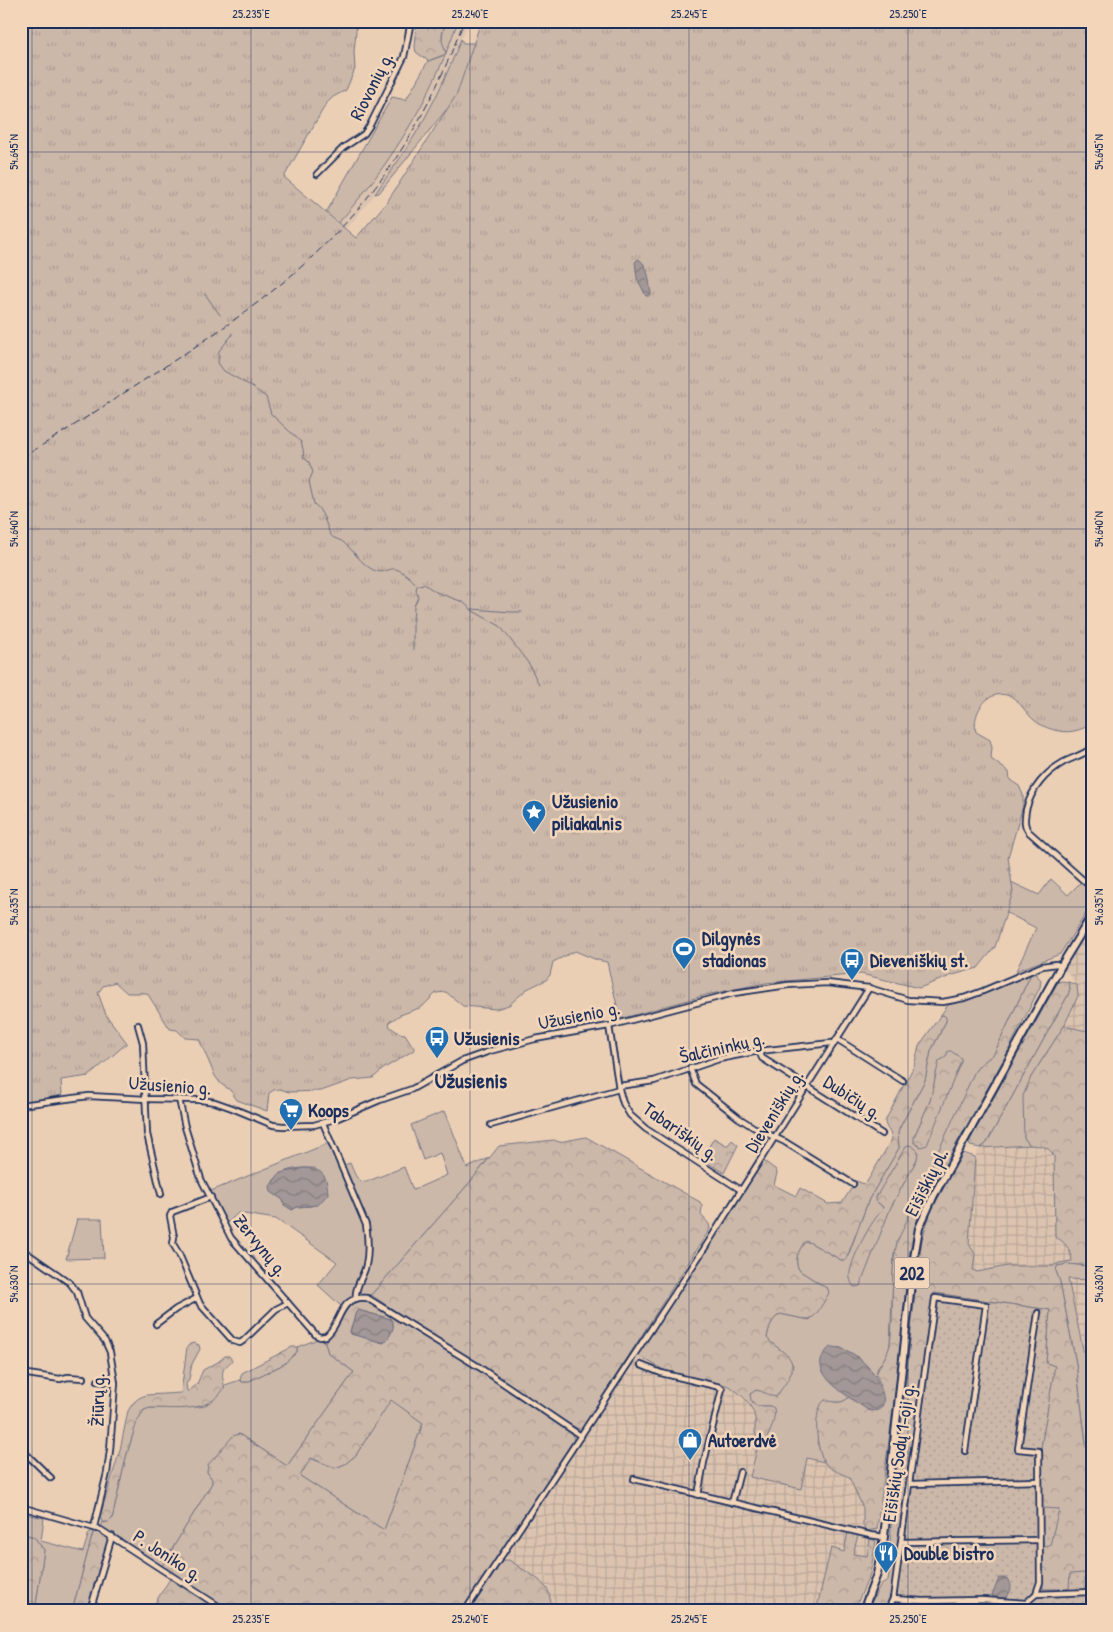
<svg xmlns="http://www.w3.org/2000/svg" width="1113" height="1632" font-family="'Patrick Hand',sans-serif">
<style>
.built{fill:#dbc3af}
.industrial{fill:url(#industrial-grid)}
.grass{fill:#ccb8a9;stroke:#747484;fill-rule:evenodd}
.forest{fill:url(#forest-crowns);stroke:#747484;fill-rule:evenodd}
.park{fill:url(#park-tufts);stroke:#747484}
.garden{fill:url(#garden-dots);stroke:#747484}
.water{fill:url(#water-waves);stroke:#6d6e80}
.lines{fill:none;stroke-linecap:round;stroke-linejoin:round}
.stream{stroke:#6d6e80;stroke-width:1}
.minor-casing{stroke:#1b2f5e;stroke-width:8}
.primary-casing{stroke:#1b2f5e;stroke-width:10}
.minor{stroke:#f3d6b9;stroke-width:4.5}
.primary{stroke:#f3d6b9;stroke-width:6}
.rail{stroke:#1b2f5e;stroke-width:1;stroke-dasharray:8 4;stroke-linecap:butt}
.ticks{fill:none;stroke:#1b2f5e;stroke-width:1;stroke-opacity:0.45}
.labels{text-anchor:middle;dominant-baseline:central;stroke-width:5;stroke-linejoin:round;paint-order:stroke}
.shield{fill:#f3d6b9;stroke:#5c6179;stroke-width:1}
.shield-label{font-size:18px;font-weight:bold;fill:#1b2f5e}
.street-label{font-size:19px;fill:#1b2f5e;stroke:#f3d6b9}
.poi-label{font-size:19px;font-weight:bold;fill:#1b2f5e;stroke:#f3d6b9;text-anchor:start}
.quarter-label{font-size:21px;font-weight:bold;fill:#1b2f5e;stroke:#f3d6b9}
.neatline{fill:none;stroke:#1b2f5e;stroke-width:2}
.ticks-label{font-size:12px;text-anchor:middle;fill:#1b2f5e}
</style>
<defs>
<pattern id="industrial-grid" width="8" height="8" patternUnits="userSpaceOnUse" patternTransform="scale(1.25)"><rect width="8" height="8" fill="#dbc3af"/><path d="M0 4h8M4 0v8" fill="none" stroke="#bba899"/></pattern>
<pattern id="forest-crowns" width="20" height="18" patternUnits="userSpaceOnUse" patternTransform="scale(1.25)"><rect width="20" height="18" fill="#ccb8a9"/><path d="M2 6a3 3 0 1 1 6 0M12 15a3 3 0 1 1 6 0" fill="none" stroke="#af9e94"/></pattern>
<pattern id="park-tufts" width="24" height="20" patternUnits="userSpaceOnUse" patternTransform="scale(1.25)"><rect width="24" height="20" fill="#ccb8a9"/><path d="M3 7l-1-3M5 7V3M7 7l1-3M15 17l-1-3M17 17v-4M19 17l1-3" fill="none" stroke="#af9e94"/></pattern>
<pattern id="garden-dots" width="8" height="8" patternUnits="userSpaceOnUse" patternTransform="scale(1.25)"><rect width="8" height="8" fill="#ccb8a9"/><path d="M2 2h.1M6 6h.1" fill="none" stroke="#af9e94" stroke-width="1.8" stroke-linecap="round"/></pattern>
<pattern id="water-waves" width="16" height="10" patternUnits="userSpaceOnUse" patternTransform="scale(1.25)"><rect width="16" height="10" fill="#a39897"/><path d="M0 5q4-4 8 0t8 0" fill="none" stroke="#847c7e"/></pattern>
</defs>
<rect width="100%" height="100%" fill="#eacfb5"/>
<filter id="ink" filterUnits="userSpaceOnUse"><feTurbulence type="fractalNoise" baseFrequency=".02" numOctaves="2"/><feDisplacementMap in="SourceGraphic" scale="10" xChannelSelector="R" yChannelSelector="G"/><feConvolveMatrix kernelMatrix="1 2 1 2 8 2 1 2 1" color-interpolation-filters="sRGB"/></filter>
<g filter="url(#ink)">
<polygon class="built" points="458,21 469,21 444,81 425,118 410,144 375,194 353,221 332,243 21,452 372,182 416,114 436,78"/>
<g class="industrial">
<polygon points="1092,923 1092,1032 1064,1026 1078,996 1077,985 1064,969"/>
<polygon points="1030,1145 1046,1146 1050,1149 1054,1156 1063,1240 1070,1251 1072,1261 1059,1263 1053,1266 1007,1266 977,1272 973,1270 975,1254 969,1244 975,1157 980,1148"/>
<polygon points="1068,1279 1092,1280 1092,1373 1089,1373"/>
<polygon points="631,1351 671,1374 726,1385 738,1392 754,1412 757,1439 759,1441 750,1477 807,1458 824,1462 832,1470 849,1477 863,1508 863,1525 866,1531 877,1529 876,1541 870,1539 867,1556 853,1554 858,1535 849,1532 844,1552 831,1549 816,1611 553,1611 539,1580 500,1553"/>
</g>
<g class="grass">
<path d="M 446,21 L 458,21 C 451,40 444,60 435,78 C 409,134 373,185 332,230 L 326,218 L 327,211 L 392,97 L 406,100 L 428,61 L 442,56 L 445,51 C 439,40 443,32 446,21 Z"/>
<path d="M 461,39 L 463,43 L 482,43 L 551,154 L 446,110 L 379,193 L 375,194 C 386,177 399,161 410,143 C 431,110 447,75 461,39 Z"/>
<polygon points="1051,879 1068,895 1081,882 1092,893 1092,904 1060,954 1016,971 1036,928 1007,913 1005,901 1011,882 1039,895"/>
<path d="M 1031,974 L 994,1054 L 981,1064 L 975,1071 L 894,1254 L 890,1346 L 884,1360 L 878,1366 L 876,1375 L 858,1357 L 839,1347 L 830,1381 L 849,1397 C 842,1405 834,1402 825,1400 L 817,1442 L 824,1462 L 807,1458 L 801,1489 L 750,1477 L 759,1441 L 762,1441 L 770,1406 L 757,1406 L 750,1400 L 750,1394 L 755,1390 L 765,1391 L 776,1397 L 792,1371 L 793,1365 L 780,1349 L 772,1344 L 767,1338 C 769,1327 771,1320 780,1314 L 810,1320 L 828,1289 L 800,1271 C 793,1262 798,1250 805,1242 L 809,1242 L 843,1261 L 848,1256 L 869,1199 L 899,1148 L 898,1134 L 899,1129 L 925,1080 L 931,1051 L 946,1021 L 943,1015 L 940,1016 L 948,1005 L 970,999 ZM 946,1057 L 961,1061 L 946,1095 L 914,1137 L 930,1101 L 935,1083 L 935,1075 ZM 917,1159 L 891,1207 L 877,1215 L 883,1209 L 883,1207 L 878,1203 Z"/>
<polygon points="1068,982 1077,985 1078,996 1064,1026 1031,1077 1024,1138 1030,1145 980,1148 986,1144 1068,995 1070,988"/>
<path d="M 445,1111 L 467,1168 L 489,1158 L 471,1181 L 371,1295 C 358,1294 350,1297 341,1306 L 318,1285 L 337,1262 L 276,1219 L 238,1213 L 226,1224 L 211,1191 L 329,1143 L 340,1167 L 350,1163 C 354,1172 356,1182 366,1182 L 404,1167 L 413,1190 L 447,1175 L 440,1153 L 423,1160 L 411,1125 ZM 303,1168 L 315,1168 L 312,1206 L 297,1207 L 292,1210 L 281,1198 L 273,1181 C 281,1171 290,1169 303,1168 Z"/>
<polygon points="77,1219 102,1219 104,1258 66,1259"/>
<polygon points="1067,1264 1092,1266 1092,1280 1068,1279 1088,1373 1092,1373 1092,1410 1090,1411 1092,1418 1092,1465 1086,1444 1076,1364 1060,1282 1056,1271 1057,1266"/>
<polygon points="318,1339 325,1342 328,1353 354,1372 287,1466 239,1434 207,1472 212,1479 212,1483 162,1566 113,1533 109,1539 98,1532 93,1533 72,1611 31,1611 36,1604 44,1550 34,1537 21,1533 21,1513 44,1518 41,1541 83,1552 89,1533 94,1530 98,1530 102,1522 105,1523 112,1519 126,1457 137,1421 144,1410 149,1408 199,1407 205,1406 224,1389 225,1385 240,1380 242,1382 247,1382 280,1366 297,1352 297,1347"/>
<polygon points="391,1399 423,1423 384,1530 300,1476 310,1458 335,1468 345,1464 356,1455"/>
</g>
<g class="forest">
<path d="M 417,21 L 446,21 C 440,40 441,36 446,54 L 428,61 L 416,52 L 415,48 Z"/>
<path d="M 1035,973 L 1041,980 L 1040,987 L 1006,1055 L 929,1193 L 917,1220 L 909,1256 L 896,1388 L 877,1529 L 866,1531 L 863,1525 L 863,1508 L 849,1477 C 841,1473 832,1471 825,1463 C 816,1452 812,1409 825,1400 C 834,1402 842,1405 849,1397 L 868,1410 L 881,1385 L 876,1375 C 879,1364 888,1356 890,1344 C 895,1310 889,1276 897,1242 L 975,1071 L 981,1064 L 994,1054 L 1031,974 Z"/>
<polygon points="1062,981 1068,982 1070,988 1068,995 986,1144 980,1148 970,1146 969,1142 1058,982"/>
<path d="M 943,1015 L 946,1017 L 946,1021 L 931,1051 L 925,1080 L 899,1129 L 898,1134 L 899,1148 L 869,1199 L 846,1260 L 843,1261 L 809,1242 L 805,1242 C 798,1250 793,1263 800,1271 L 828,1289 L 829,1293 C 810,1325 816,1321 780,1314 C 771,1320 769,1327 767,1338 C 772,1344 776,1346 782,1351 C 803,1366 787,1380 776,1397 C 768,1396 764,1391 756,1390 L 750,1394 L 751,1400 L 756,1406 L 770,1406 L 774,1408 C 776,1417 771,1433 765,1440 L 759,1441 C 753,1434 756,1426 755,1418 C 753,1404 738,1390 726,1385 L 671,1374 L 639,1356 L 639,1352 L 764,1161 L 776,1170 L 777,1173 L 774,1185 L 796,1196 L 800,1188 L 828,1204 L 842,1203 L 856,1181 L 864,1184 L 867,1182 L 892,1139 C 891,1131 885,1128 885,1121 L 914,1066 L 919,1046 L 940,1016 Z"/>
<path d="M 1064,1026 L 1092,1032 L 1092,1266 L 1067,1264 L 1057,1266 L 1056,1271 L 1060,1282 L 1076,1364 L 1086,1444 L 1092,1465 L 1092,1588 L 1085,1588 L 1070,1574 L 1070,1589 L 1043,1590 L 1041,1546 L 1059,1510 L 1041,1508 L 1041,1447 L 1054,1366 L 1046,1363 L 1050,1310 L 934,1293 L 901,1517 L 892,1591 L 884,1611 L 867,1611 L 881,1584 L 888,1580 L 891,1562 L 890,1545 L 892,1512 L 916,1283 L 922,1239 L 931,1211 L 963,1153 L 975,1157 L 969,1244 L 975,1254 L 973,1270 L 977,1272 L 1007,1266 L 1053,1266 L 1059,1263 L 1072,1261 C 1071,1250 1065,1241 1055,1237 L 1054,1156 C 1048,1145 1041,1146 1030,1145 L 1024,1138 L 1023,1096 L 1031,1077 Z"/>
<polygon points="948,1051 951,1051 961,1058 961,1061 927,1145 921,1147 914,1143 914,1137 930,1101 939,1061 946,1057"/>
<polygon points="586,1137 700,1202 702,1206 701,1215 709,1224 710,1229 581,1430 567,1423 371,1295 471,1181 499,1146 554,1140 559,1142"/>
<polygon points="714,1138 726,1145 728,1145 732,1140 738,1145 724,1173 703,1160 703,1156"/>
<path d="M 908,1145 L 912,1146 L 918,1151 L 917,1159 L 891,1207 L 860,1286 L 854,1287 C 851,1283 849,1278 850,1272 C 853,1255 871,1221 883,1209 L 883,1207 L 876,1201 L 876,1197 L 906,1146 Z"/>
<path d="M 358,1300 L 364,1300 L 371,1302 L 469,1363 L 571,1432 L 574,1439 L 462,1611 L 150,1611 L 173,1574 L 162,1566 L 212,1483 L 212,1479 L 207,1472 L 208,1465 L 233,1436 L 239,1434 L 287,1466 L 354,1372 L 328,1353 L 325,1342 C 336,1328 340,1307 358,1300 ZM 358,1310 L 391,1319 C 397,1327 389,1337 384,1343 L 351,1334 L 350,1331 L 356,1312 ZM 391,1400 L 423,1423 L 384,1530 L 300,1476 L 311,1458 L 335,1468 L 345,1464 L 356,1455 Z"/>
<path d="M 194,1343 L 199,1345 L 200,1349 L 192,1364 L 189,1379 L 186,1384 L 187,1391 L 189,1391 L 197,1384 L 203,1370 L 218,1362 L 225,1356 L 229,1356 L 232,1360 C 229,1365 224,1366 223,1371 C 221,1377 225,1383 224,1389 C 207,1414 175,1408 150,1408 L 144,1410 L 137,1421 L 126,1457 L 112,1519 L 109,1522 L 102,1522 L 100,1516 L 120,1450 L 128,1411 L 133,1403 L 139,1398 L 146,1395 L 181,1393 L 187,1347 L 190,1344 Z"/>
<polygon points="292,1347 297,1347 297,1352 284,1364 247,1382 242,1382 240,1380 242,1373"/>
<polygon points="95,1532 98,1532 109,1539 88,1611 72,1611 93,1533"/>
<polygon points="848,1532 858,1535 853,1554 867,1556 870,1539 876,1541 870,1574 854,1611 816,1611 831,1548 844,1552"/>
<polygon points="21,1533 34,1537 44,1550 36,1604 31,1611 21,1611"/>
<polygon points="503,1560 509,1560 539,1580 548,1590 553,1611 470,1611"/>
</g>
<path class="park" d="M 21,21 L 357,21 L 354,52 L 355,69 L 346,90 L 333,97 L 326,104 L 284,177 L 356,238 L 387,202 L 457,94 L 481,21 L 1092,21 L 1092,724 C 1086,727 1080,730 1074,731 C 1062,734 1043,728 1034,720 C 1026,713 1020,702 1012,697 C 989,686 971,712 976,732 L 990,740 L 992,747 L 991,759 L 1009,772 L 1010,780 L 1019,786 L 1023,795 L 1023,806 L 1008,857 L 1013,892 L 995,947 L 978,968 L 953,975 L 919,988 L 861,974 L 765,983 L 706,995 L 620,1019 L 607,962 L 597,960 L 575,951 L 553,962 L 550,975 L 546,980 L 527,989 L 509,1005 L 496,1009 L 463,1006 L 446,992 L 436,993 L 422,1007 L 400,1015 L 389,1022 L 390,1027 L 399,1033 L 405,1034 L 414,1048 L 414,1050 L 383,1069 L 373,1078 L 352,1080 L 321,1091 L 289,1092 L 280,1089 L 274,1090 L 269,1093 L 267,1111 L 237,1100 L 230,1090 L 221,1084 L 215,1076 L 199,1039 L 185,1038 L 177,1030 L 170,1029 L 147,993 L 127,993 L 115,982 L 103,986 L 98,993 L 106,1015 L 127,1043 L 89,1076 L 61,1080 L 62,1095 L 21,1103 Z"/>
<polygon class="garden" points="934,1293 1050,1310 1046,1363 1055,1366 1041,1447 1041,1508 1059,1509 1050,1545 1041,1546 1043,1589 1069,1589 1070,1574 1085,1573 1085,1588 1092,1588 1092,1611 884,1611 892,1591 901,1517"/>
<g class="water">
<path d="M 638,259 C 649,264 649,283 651,294 L 649,296 L 646,296 L 637,278 L 635,262 Z"/>
<path d="M 304,1168 C 323,1169 327,1175 328,1194 L 318,1205 L 297,1207 L 292,1210 L 284,1205 L 283,1200 L 271,1192 L 270,1186 L 280,1173 Z"/>
<path d="M 358,1310 L 391,1319 C 397,1327 389,1337 384,1343 L 351,1334 L 350,1332 L 356,1312 Z"/>
<path d="M 830,1347 C 871,1346 904,1419 868,1410 C 854,1400 817,1380 821,1360 C 822,1355 826,1351 830,1347 Z"/>
<path d="M 999,1578 L 1006,1578 C 1015,1585 1010,1593 1005,1600 L 995,1599 L 992,1596 Z"/>
</g>
<g class="lines">
<g class="stream">
<polyline points="205,294 220,315"/>
<path d="M 232,333 L 232,335 L 219,351 L 218,363 L 224,371 L 249,385 L 266,397 L 271,414 L 301,442 L 303,449 L 304,458 L 309,462 L 313,472 L 309,481 L 314,504 C 323,510 326,525 330,534 C 333,539 339,539 343,542 C 352,549 358,559 367,566 C 383,578 387,567 396,569 C 404,572 411,578 417,585 L 424,584 L 436,592 L 463,602 L 473,611 L 500,626 L 529,664 L 539,685"/>
<polyline points="472,609 511,612 522,612"/>
<polyline points="413,650 413,624 414,606 418,597 416,590 417,586"/>
</g>
<defs>
<g id="minor">
<polyline points="317,174 343,148 364,134 370,125 404,57 411,21"/>
<path d="M 1092,748 C 1083,755 1074,757 1064,762 C 1046,772 1031,789 1026,810 C 1025,818 1023,825 1029,832 L 1092,888"/>
<polyline points="138,1025 143,1043 147,1134 161,1194"/>
<polyline points="609,1026 619,1089 623,1103 630,1115 646,1129 741,1190"/>
<polyline points="837,1039 903,1081"/>
<polyline points="759,1051 762,1058 882,1134"/>
<polyline points="690,1068 696,1084 739,1118 753,1127 785,1142 853,1184"/>
<polyline points="619,1086 654,1081 719,1059 759,1051 831,1043 834,1044"/>
<path d="M 179,1099 L 185,1127 L 201,1179 L 231,1238 L 316,1335 L 320,1337 L 326,1336 C 342,1324 338,1295 367,1298 L 479,1367 L 581,1436"/>
<polyline points="21,1105 89,1096 146,1099 201,1100 215,1102 232,1108 273,1125 283,1126 314,1125 338,1118 380,1100 412,1089 462,1061 490,1051 535,1039 609,1026 734,993 788,985 827,983 869,988 908,1000 943,1002 964,998 983,991 1042,966 1056,964 1061,966"/>
<polyline points="21,1115 22,1105"/>
<path d="M 323,1123 L 366,1225 C 368,1238 369,1251 366,1265 C 364,1276 354,1287 356,1299"/>
<polyline points="491,1125 619,1089"/>
<polyline points="211,1197 172,1212 170,1216 174,1237 173,1244 179,1254 200,1304 233,1341 240,1343 243,1341 276,1309 288,1303"/>
<polyline points="21,1249 70,1283 77,1292 85,1318 105,1341 110,1352 115,1383 110,1450 107,1473 94,1527"/>
<polyline points="156,1324 176,1309 197,1298"/>
<polyline points="641,1365 661,1373 720,1387 722,1389 704,1462 698,1495"/>
<polyline points="21,1373 60,1379 68,1377 83,1378"/>
<polyline points="98,1381 115,1383"/>
<polyline points="21,1449 51,1478"/>
<polyline points="634,1479 870,1535 884,1537"/>
<polyline points="910,1484 1038,1481"/>
<polyline points="732,1503 740,1472"/>
<polyline points="21,1507 101,1530 226,1611"/>
<polyline points="901,1542 1039,1540"/>
<polyline points="1036,1594 1092,1592"/>
<polyline points="893,1599 923,1601 981,1600 1027,1603"/>
<polyline points="92,1603 104,1611"/>
<polyline points="90,1611 112,1536"/>
<polyline points="465,1611 704,1249 869,988"/>
<polyline points="887,1611 893,1599 935,1298 986,1305 965,1451"/>
<polyline points="1027,1611 1028,1601 1036,1594 1040,1582 1039,1451 1018,1449 1038,1313"/>
</g>
<polyline id="primary" points="863,1611 877,1574 884,1537 913,1264 919,1228 934,1195 1061,966 1092,915"/>
</defs>
<use href="#minor" class="minor-casing"/>
<use href="#primary" class="primary-casing"/>
<use href="#minor" class="minor"/>
<use href="#primary" class="primary"/>
<path class="rail" d="M 21,458 C 68,430 113,400 158,371 C 232,323 299,278 357,210 C 405,154 438,90 464,21"/>
</g>
</g>
<path class="ticks" d="M 32,21 L 32,1611M 251,21 L 251,1611M 470,21 L 470,1611M 689,21 L 689,1611M 908,21 L 908,1611M 21,152 L 1092,152M 21,529 L 1092,529M 21,907 L 1092,907M 21,1284 L 1092,1284"/>
<defs>
<symbol id="sight-pin" viewBox="-11 -11 22 30"><path d="M0 17L-7.5 6A9.5 9.5 0 1 1 7.5 6Z" fill="#1f6fb2" stroke="#f3d6b9"/><path d="M0-6L1.8-2.2L6-1.7L2.9 1.2L3.7 5.4L0 3.3L-3.7 5.4L-2.9 1.2L-6-1.7L-1.8-2.2Z" fill="#fff"/></symbol>
<symbol id="stadium-pin" viewBox="-11 -11 22 30"><path d="M0 17L-7.5 6A9.5 9.5 0 1 1 7.5 6Z" fill="#1f6fb2" stroke="#f3d6b9"/><path d="M0-5a6.5 5 0 1 0 0 10a6.5 5 0 1 0 0-10ZM-3.5-1.8h7v3.6h-7Z" fill="#fff"/></symbol>
<symbol id="bus-pin" viewBox="-11 -11 22 30"><path d="M0 17L-7.5 6A9.5 9.5 0 1 1 7.5 6Z" fill="#1f6fb2" stroke="#f3d6b9"/><path d="M-5-6H5V4H4V6H2V4H-2V6H-4V4H-5ZM-3.5-4V0h7V-4ZM-3.5 1.2v1.5H-2V1.2ZM2 1.2v1.5H3.5V1.2Z" fill="#fff"/></symbol>
<symbol id="supermarket-pin" viewBox="-11 -11 22 30"><path d="M0 17L-7.5 6A9.5 9.5 0 1 1 7.5 6Z" fill="#1f6fb2" stroke="#f3d6b9"/><path d="M-6-5.5h2.5l.6 2H6L4.5 2H-2.5L-4.4-4H-6ZM-1.5 3.2a1.3 1.3 0 1 0 .1 0ZM3 3.2a1.3 1.3 0 1 0 .1 0Z" fill="#fff"/></symbol>
<symbol id="shop-pin" viewBox="-11 -11 22 30"><path d="M0 17L-7.5 6A9.5 9.5 0 1 1 7.5 6Z" fill="#1f6fb2" stroke="#f3d6b9"/><path d="M-5-2.5h2.3a2.7 3.5 0 0 1 5.4 0H5L5.5 6h-11ZM-1.5-2.5h3a1.5 2.3 0 0 0-3 0Z" fill="#fff"/></symbol>
<symbol id="restaurant-pin" viewBox="-11 -11 22 30"><path d="M0 17L-7.5 6A9.5 9.5 0 1 1 7.5 6Z" fill="#1f6fb2" stroke="#f3d6b9"/><path d="M-5-6h1v4h1v-4h1v4h1v-4h1v5L-1.5 .5V6h-2V.5L-5-1ZM5-6V6H3V1.5H1.5Q1.5-4 5-6Z" fill="#fff"/></symbol>
</defs>
<g fill-rule="evenodd">
<use href="#sight-pin" x="520" y="798" width="28" height="38"/>
<use href="#stadium-pin" x="670" y="935" width="28" height="38"/>
<use href="#bus-pin" x="838" y="946" width="28" height="38"/>
<use href="#bus-pin" x="423" y="1024" width="28" height="38"/>
<use href="#supermarket-pin" x="277" y="1096" width="28" height="38"/>
<use href="#shop-pin" x="676" y="1426" width="28" height="38"/>
<use href="#restaurant-pin" x="872" y="1539" width="28" height="38"/>
</g>
<g class="labels">
<rect class="shield" x="894.5" y="1257.5" width="35" height="31" rx="4"/>
<g class="shield-label">
<text x="912" y="1273">202</text>
</g>
<g class="street-label">
<text transform="translate(371 86) rotate(-63)">Riovonių g.</text>
<text transform="translate(579 1015) rotate(-11)">Užusienio g.</text>
<text transform="translate(722 1047) rotate(-13)">Šalčininkų g.</text>
<text transform="translate(170 1085) rotate(4)">Užusienio g.</text>
<text transform="translate(853 1097) rotate(33)">Dubičių g.</text>
<text transform="translate(774 1111) rotate(-58)">Dieveniškių g.</text>
<text transform="translate(681 1131) rotate(35)">Tabariškių g.</text>
<text transform="translate(926 1182) rotate(-63)">Eišiškių pl.</text>
<text transform="translate(261 1245) rotate(51)">Zervynų g.</text>
<text transform="translate(97 1400) rotate(-89)">Žiūrų g.</text>
<text transform="translate(898 1453) rotate(-82)">Eišiškių Sodų 1-oji g.</text>
<text transform="translate(168 1555) rotate(33)">P. Joniko g.</text>
</g>
<g class="poi-label">
<text x="552" y="801">Užusienio<tspan x="552" dy="22">piliakalnis</tspan></text>
<text x="702" y="938">Dilgynės<tspan x="702" dy="22">stadionas</tspan></text>
<text x="870" y="960">Dieveniškių st.</text>
<text x="454" y="1038">Užusienis</text>
<text x="308" y="1110">Koops</text>
<text x="708" y="1440">Autoerdvė</text>
<text x="904" y="1553">Double bistro</text>
</g>
<g class="quarter-label">
<text x="471" y="1080">Užusienis</text>
</g>
</g>
<rect width="1113" height="1632" fill="none" stroke="#f3d6b9" stroke-width="55"/>
<rect x="28" y="28" width="1058" height="1576" class="neatline"/>
<g class="ticks-label">
<text x="251" y="18">25.235°E</text>
<text x="470" y="18">25.240°E</text>
<text x="689" y="18">25.245°E</text>
<text x="908" y="18">25.250°E</text>
<text transform="translate(14 152) rotate(-90)" y="4">54.645°N</text>
<text transform="translate(1099 152) rotate(-90)" y="4">54.645°N</text>
<text transform="translate(14 529) rotate(-90)" y="4">54.640°N</text>
<text transform="translate(1099 529) rotate(-90)" y="4">54.640°N</text>
<text transform="translate(14 907) rotate(-90)" y="4">54.635°N</text>
<text transform="translate(1099 907) rotate(-90)" y="4">54.635°N</text>
<text transform="translate(14 1284) rotate(-90)" y="4">54.630°N</text>
<text transform="translate(1099 1284) rotate(-90)" y="4">54.630°N</text>
<text x="251" y="1623">25.235°E</text>
<text x="470" y="1623">25.240°E</text>
<text x="689" y="1623">25.245°E</text>
<text x="908" y="1623">25.250°E</text>
</g>
</svg>
